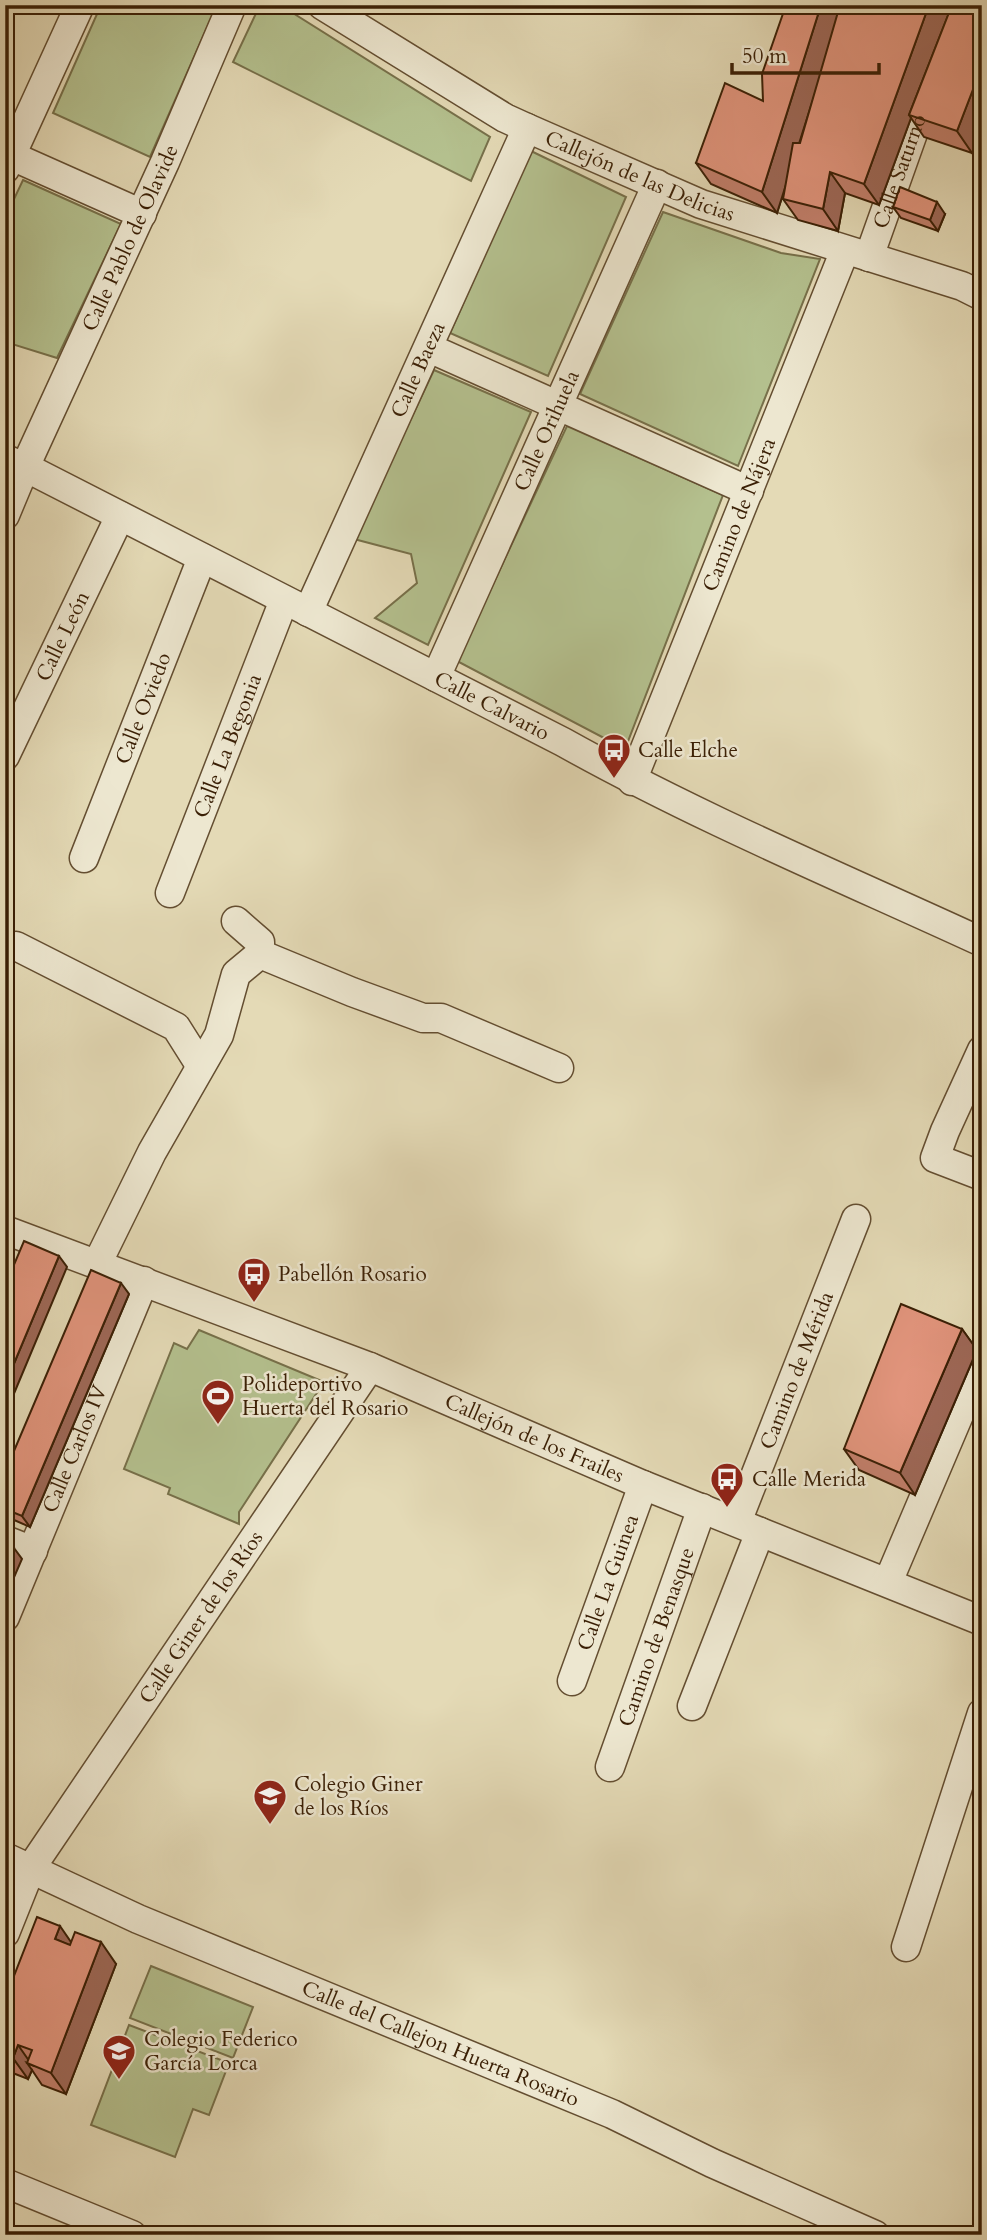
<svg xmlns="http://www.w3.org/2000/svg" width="987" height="2240" font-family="Cardo,serif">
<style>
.green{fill:#b4c08e;stroke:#77704a;stroke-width:2}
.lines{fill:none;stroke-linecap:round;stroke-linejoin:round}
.minor-casing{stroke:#644e31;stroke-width:31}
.minor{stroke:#ede7d0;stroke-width:28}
.wall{fill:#c27f6b;stroke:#3a1f05;stroke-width:2}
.shaded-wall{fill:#9e6857;stroke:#3a1f05;stroke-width:2}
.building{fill:#e1947c;stroke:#3a1f05;stroke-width:2}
.labels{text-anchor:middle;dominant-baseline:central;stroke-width:5;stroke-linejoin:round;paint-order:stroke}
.street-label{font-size:21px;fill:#3a1f05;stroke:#ede7d0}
.poi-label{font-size:21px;fill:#3a1f05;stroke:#ede7d0;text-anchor:start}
</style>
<rect width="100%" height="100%" fill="#e4dab6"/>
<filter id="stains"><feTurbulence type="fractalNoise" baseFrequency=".00286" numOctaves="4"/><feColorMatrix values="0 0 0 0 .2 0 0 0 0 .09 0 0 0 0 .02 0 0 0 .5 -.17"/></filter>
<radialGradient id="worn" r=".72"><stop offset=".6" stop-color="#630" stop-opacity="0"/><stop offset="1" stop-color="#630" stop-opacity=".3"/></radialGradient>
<g class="green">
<polygon points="101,5 217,5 150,157 53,113"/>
<polygon points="260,5 280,5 490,137 471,181 233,62"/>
<polygon points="531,151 626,197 548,376 450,333"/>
<polygon points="23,180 121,224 57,358 9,343 5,346 5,218"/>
<polygon points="663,212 781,253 820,259 738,466 580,394"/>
<polygon points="434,370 531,412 428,645 375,618 417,583 411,554 354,539"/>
<polygon points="567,426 723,495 625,749 457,661"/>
<polygon points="199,1330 324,1382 239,1512 239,1524 168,1494 170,1488 124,1469 174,1343 187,1349"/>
<polygon points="151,1966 253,2007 233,2058 130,2018"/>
<polygon points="129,2025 229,2063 209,2115 193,2109 175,2157 91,2125"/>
</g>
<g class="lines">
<defs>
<g id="minor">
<path id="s1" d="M 322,5 L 505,118 L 527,128 L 701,204 L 962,286 L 982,296"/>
<polyline points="5,153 142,214"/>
<polyline points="5,169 80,5"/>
<path id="s2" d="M 869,257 L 928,91"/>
<polyline points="429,348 749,491"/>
<path id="s3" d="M 5,459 L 25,467 L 563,742 C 699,818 841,877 982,942"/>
<path id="s4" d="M 5,515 L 25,467 L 165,162 L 232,5"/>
<path id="s5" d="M 308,612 L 527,128"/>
<path id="s6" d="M 436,677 L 657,184"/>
<path id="s7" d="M 5,756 L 120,516"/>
<path id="s8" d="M 632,781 L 845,250"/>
<path id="s9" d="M 84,858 L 202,558"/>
<path id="s10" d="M 170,893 L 284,600"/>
<polyline points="236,921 260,942 260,954"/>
<polyline points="16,946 176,1027 200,1065"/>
<polyline points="982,1050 945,1131 935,1158 982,1176"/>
<path id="s11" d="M 5,1230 L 370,1367 L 643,1485 L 982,1621"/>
<polyline points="97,1264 152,1152 219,1035 236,974 260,954 352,992 423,1018 441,1018 559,1068"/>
<path id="s12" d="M 737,1522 L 856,1219"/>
<polyline points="5,1540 33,1551"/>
<polyline points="888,1582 982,1361"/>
<path id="s13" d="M 5,1617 L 144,1281"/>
<path id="s14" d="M 572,1681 L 643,1485"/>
<polyline points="692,1706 760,1532"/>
<path id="s15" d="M 610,1767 L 702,1508"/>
<path id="s16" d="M 5,1857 L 138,1919 L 612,2114 L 712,2163 L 875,2235"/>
<path id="s17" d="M 5,1933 L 31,1868 L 370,1367"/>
<polyline points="906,1947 982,1713"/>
<polyline points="5,2183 132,2235"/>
</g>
</defs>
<use href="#minor" class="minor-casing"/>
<use href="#minor" class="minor"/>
</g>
<g class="wall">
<polygon points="944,5 972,153 924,137 911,118 879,205 845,193 838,231 798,220 783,199 784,191 777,213 711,184 696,163 763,101"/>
<polygon points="893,207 945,214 938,231 901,218"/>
<polygon points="129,1294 30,1527 5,1516 5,1472"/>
<polygon points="962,1329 977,1350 915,1495 859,1470 844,1449"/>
<polygon points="71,1942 116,1964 66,2094 42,2085 32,2070 28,2079 5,2070 5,1999"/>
</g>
<g class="shaded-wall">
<polygon points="821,5 843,5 777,213 762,192"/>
<polygon points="929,5 944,5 949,13 909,115 911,118 879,205 864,184"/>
<polygon points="982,66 982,128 972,153 957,131"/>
<polygon points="830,172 845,193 838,231 823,209"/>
<polygon points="937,202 945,214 938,231 930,220"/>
<polygon points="59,1256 67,1267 5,1415 5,1385"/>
<polygon points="121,1283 129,1294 30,1527 22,1516"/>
<polygon points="962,1329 977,1350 915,1495 900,1473"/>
<polygon points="14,1548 22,1559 5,1598 5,1568"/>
<polygon points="60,1926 75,1948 55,1939"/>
<polygon points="101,1942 116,1964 66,2094 51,2073"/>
<polygon points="18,2045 32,2065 27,2063 32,2070 28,2079 13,2058"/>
</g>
<g class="building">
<polygon points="786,5 821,5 762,192 696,163 725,83 763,101 762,74"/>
<polygon points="840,5 929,5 864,184 830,172 823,209 783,199 793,143 800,143"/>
<polygon points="952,5 982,5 982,66 957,131 909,115"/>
<polygon points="900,187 937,202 930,220 893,207"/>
<polygon points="24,1241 59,1256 5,1385 5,1286"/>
<polygon points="91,1270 121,1283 22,1516 5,1509 5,1472"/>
<polygon points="901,1304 962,1329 900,1473 844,1449"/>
<polygon points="5,1544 14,1548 5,1568"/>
<polygon points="37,1917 60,1926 55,1939 70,1945 75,1932 101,1942 51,2073 27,2063 32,2050 18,2045 13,2058 5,2055 5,1999"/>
</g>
<defs>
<symbol id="bus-pin" viewBox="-11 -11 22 30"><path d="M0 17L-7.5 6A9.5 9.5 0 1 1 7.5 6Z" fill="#8f2418" stroke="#ede7d0"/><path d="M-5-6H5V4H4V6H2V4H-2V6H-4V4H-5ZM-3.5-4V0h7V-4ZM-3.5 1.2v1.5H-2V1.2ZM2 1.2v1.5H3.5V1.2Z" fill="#fff"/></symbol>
<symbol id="stadium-pin" viewBox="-11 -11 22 30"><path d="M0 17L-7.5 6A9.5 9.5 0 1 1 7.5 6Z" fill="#8f2418" stroke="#ede7d0"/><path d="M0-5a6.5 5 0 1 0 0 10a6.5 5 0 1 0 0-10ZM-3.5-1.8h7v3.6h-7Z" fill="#fff"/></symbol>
<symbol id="school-pin" viewBox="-11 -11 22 30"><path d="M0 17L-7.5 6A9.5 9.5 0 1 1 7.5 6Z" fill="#8f2418" stroke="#ede7d0"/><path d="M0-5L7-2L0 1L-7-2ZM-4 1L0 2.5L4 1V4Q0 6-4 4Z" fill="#fff"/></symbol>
</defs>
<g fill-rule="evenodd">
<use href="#bus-pin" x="595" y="731" width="38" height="52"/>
<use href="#bus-pin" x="235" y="1255" width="38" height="52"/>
<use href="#stadium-pin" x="199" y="1377" width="38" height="52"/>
<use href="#bus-pin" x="708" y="1460" width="38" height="52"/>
<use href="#school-pin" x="251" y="1777" width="38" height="52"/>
<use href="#school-pin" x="100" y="2032" width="38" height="52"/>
</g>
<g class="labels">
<g class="street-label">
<text stroke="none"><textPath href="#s2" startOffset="91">Calle Saturno</textPath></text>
<text stroke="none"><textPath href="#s1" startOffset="362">Callejón de las Delicias</textPath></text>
<text stroke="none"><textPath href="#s4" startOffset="304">Calle Pablo de Olavide</textPath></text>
<text stroke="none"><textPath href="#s5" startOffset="266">Calle Baeza</textPath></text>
<text stroke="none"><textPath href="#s6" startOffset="270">Calle Orihuela</textPath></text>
<text stroke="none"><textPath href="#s8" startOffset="287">Camino de Nájera</textPath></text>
<text stroke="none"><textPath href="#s7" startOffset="133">Calle León</textPath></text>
<text stroke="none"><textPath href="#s3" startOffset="546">Calle Calvario</textPath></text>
<text stroke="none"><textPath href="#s9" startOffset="161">Calle Oviedo</textPath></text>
<text stroke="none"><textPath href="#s10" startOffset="158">Calle La Begonia</textPath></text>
<text stroke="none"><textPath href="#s12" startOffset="163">Camino de Mérida</textPath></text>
<text stroke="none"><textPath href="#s11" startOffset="569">Callejón de los Frailes</textPath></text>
<text stroke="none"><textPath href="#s13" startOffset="182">Calle Carlos IV</textPath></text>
<text stroke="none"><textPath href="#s14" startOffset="105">Calle La Guinea</textPath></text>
<text stroke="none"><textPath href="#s17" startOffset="373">Calle Giner de los Ríos</textPath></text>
<text stroke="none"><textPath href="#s15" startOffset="138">Camino de Benasque</textPath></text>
<text stroke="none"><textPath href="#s16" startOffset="474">Calle del Callejon Huerta Rosario</textPath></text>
</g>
<g class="poi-label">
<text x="638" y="750">Calle Elche</text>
<text x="278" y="1274">Pabellón Rosario</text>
<text x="242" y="1384">Polideportivo<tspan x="242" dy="24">Huerta del Rosario</tspan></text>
<text x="752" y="1479">Calle Merida</text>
<text x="294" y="1784">Colegio Giner<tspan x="294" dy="24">de los Ríos</tspan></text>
<text x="144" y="2039">Colegio Federico<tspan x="144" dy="24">García Lorca</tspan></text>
</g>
</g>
<rect width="987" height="2240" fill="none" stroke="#e4dab6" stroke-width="28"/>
<rect x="7" y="7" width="973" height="2226" fill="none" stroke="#3a1f05" stroke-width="3.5"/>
<rect x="14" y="14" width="959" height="2212" fill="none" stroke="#3a1f05" stroke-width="2"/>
<path d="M732 63v10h147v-10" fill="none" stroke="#3a1f05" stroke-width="3.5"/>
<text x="742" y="63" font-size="21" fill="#3a1f05" stroke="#ede7d0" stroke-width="5" paint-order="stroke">50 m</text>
<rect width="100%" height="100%" filter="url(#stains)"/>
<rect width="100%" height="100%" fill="url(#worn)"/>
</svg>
